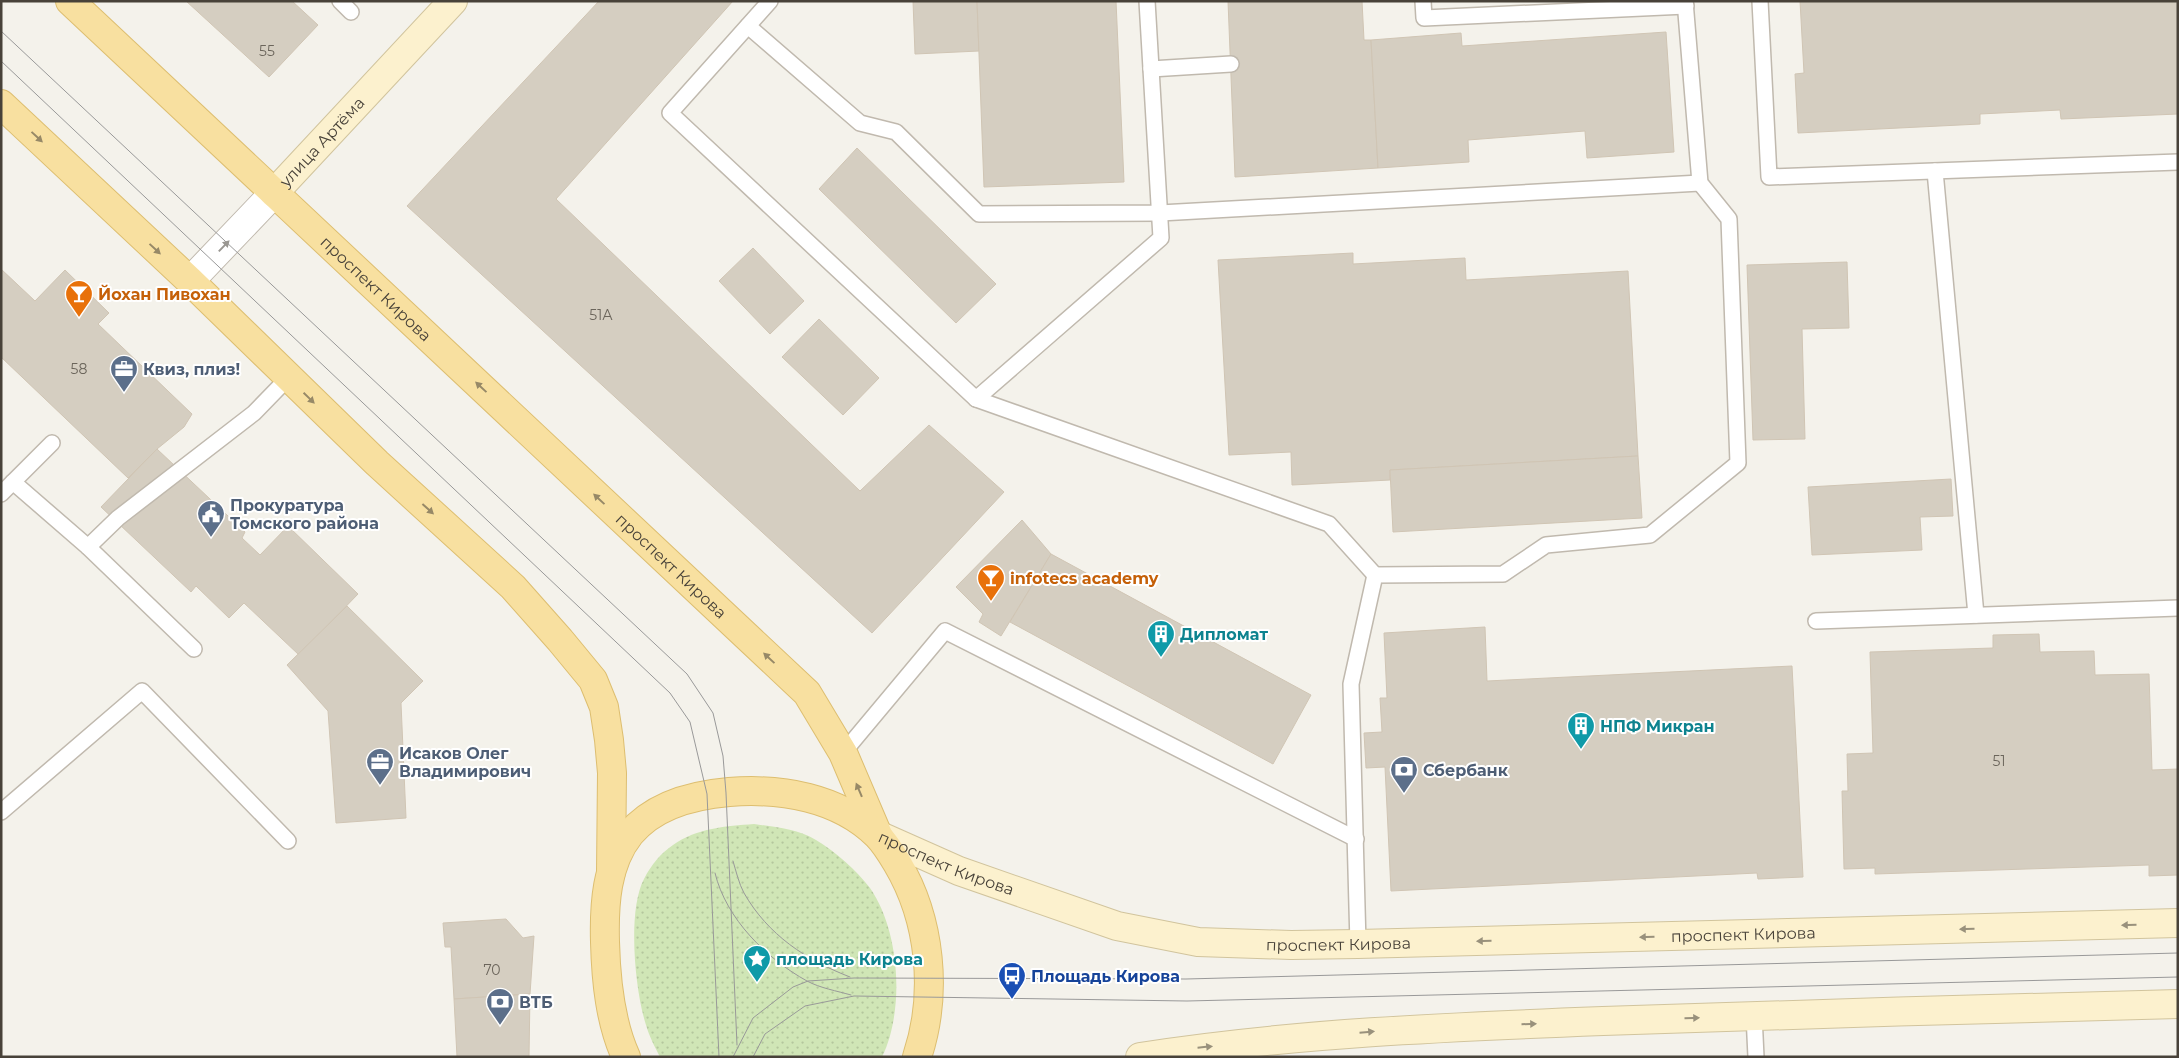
<svg xmlns="http://www.w3.org/2000/svg" width="2179" height="1058" font-family="Montserrat,sans-serif">
<style>
.park{fill:url(#park-dots)}
.building{fill:#d5cec1;stroke:#d0c5b4}
.lines{fill:none;stroke-linecap:round;stroke-linejoin:round}
.service-casing{stroke:#c0b9ae;stroke-width:18}
.tertiary-casing{stroke:#c0b9ae;stroke-width:30}
.secondary-casing{stroke:#d1c49d;stroke-width:30}
.primary-casing{stroke:#ddbe70;stroke-width:30}
.service{stroke:#fff;stroke-width:15}
.tertiary{stroke:#fff;stroke-width:28}
.secondary{stroke:#fcf1ce;stroke-width:28}
.primary{stroke:#f8e0a0;stroke-width:28}
.tram{stroke:#999;stroke-width:1}
.oneway{fill:#978967}
.oneway2{fill:#9a9792}
.oneway3{fill:#99917c}
.labels{text-anchor:middle;dominant-baseline:central;stroke-width:4;stroke-linejoin:round;paint-order:stroke}
.number-label{font-size:14px;fill:#6b655b}
.street-label{font-size:16px;fill:#484239;stroke:#fff}
.food-label{font-size:16px;font-weight:bold;fill:#c56008;stroke:#fff;text-anchor:start}
.service-label{font-size:16px;font-weight:bold;fill:#4e5e75;stroke:#fff;text-anchor:start}
.culture-label{font-size:16px;font-weight:bold;fill:#0d838f;stroke:#fff;text-anchor:start}
.transit-label{font-size:16px;font-weight:bold;fill:#164399;stroke:#fff;text-anchor:start}
</style>
<defs>
<pattern id="park-dots" width="8" height="8" patternUnits="userSpaceOnUse" patternTransform="scale(1.25)"><rect width="8" height="8" fill="#d0e6b6"/><path d="M2 2h.1M6 6h.1" fill="none" stroke="#b4c69d" stroke-width="1.8" stroke-linecap="round"/></pattern>
</defs>
<rect width="100%" height="100%" fill="#f4f2eb"/>
<path class="park" d="M 754,824 C 775,827 797,829 816,840 C 836,852 856,870 870,888 C 900,931 905,1010 882,1057 L 660,1057 C 655,1047 649,1036 646,1025 C 635,991 627,911 644,879 C 651,865 661,853 673,845 C 697,828 726,826 754,824 Z"/>
<g class="building">
<polygon points="186,1 292,1 318,25 269,77"/>
<polygon points="599,1 733,1 556,199 860,491 929,425 1004,492 872,633 407,206"/>
<polygon points="913,1 977,1 979,51 915,54"/>
<polygon points="977,1 1116,1 1124,182 984,187"/>
<polygon points="1228,1 1362,1 1364,40 1371,40 1378,168 1235,177"/>
<polygon points="1800,1 2178,1 2178,114 2061,119 2060,110 1980,114 1980,124 1798,133 1795,74 1804,73"/>
<polygon points="1666,32 1674,152 1587,158 1585,131 1468,140 1469,162 1378,168 1371,40 1461,33 1462,46"/>
<polygon points="857,148 996,284 956,323 819,189"/>
<polygon points="753,248 804,301 770,334 719,281"/>
<polygon points="1353,253 1353,264 1465,258 1466,280 1628,271 1638,456 1390,470 1390,480 1292,485 1291,452 1229,455 1218,260"/>
<polygon points="1847,262 1849,328 1802,329 1805,439 1753,440 1747,265"/>
<polygon points="1,269 35,301 65,270 109,313 98,324 192,414 184,427 157,449 128,478 1,357"/>
<polygon points="819,319 879,378 843,415 782,357"/>
<polygon points="157,449 245,532 242,538 260,555 288,526 358,594 299,655 244,603 229,618 196,586 191,592 101,507"/>
<polygon points="1638,456 1642,518 1393,532 1390,470"/>
<polygon points="1951,479 1953,516 1920,517 1922,550 1812,555 1808,487"/>
<polygon points="1022,520 1051,554 1001,636 979,622 983,614 956,587"/>
<polygon points="1051,554 1311,695 1273,764 1010,622"/>
<polygon points="347,606 423,681 401,703 406,818 336,823 328,711 287,665"/>
<polygon points="1485,627 1487,681 1792,666 1803,877 1758,879 1757,873 1391,891 1385,767 1366,768 1364,733 1382,732 1380,698 1387,698 1384,633"/>
<polygon points="2039,634 2040,652 2094,651 2095,675 2149,674 2152,770 2178,769 2178,875 2149,876 2149,865 1875,874 1875,868 1844,869 1842,791 1848,791 1847,754 1873,753 1870,652 1993,648 1993,635"/>
<polygon points="506,919 523,938 534,936 530,994 454,999 451,947 445,947 443,923"/>
<polygon points="530,994 529,1057 457,1057 454,999"/>
</g>
<g class="lines">
<defs>
<g id="service">
<polyline points="340,1 351,12"/>
<polyline points="770,1 670,113 976,399 1329,524 1375,575"/>
<polyline points="1423,1 1424,18 1686,6"/>
<polyline points="1760,1 1769,177 2178,162"/>
<polyline points="748,26 860,123 896,132 979,214 1160,213 1700,183"/>
<polyline points="1151,69 1231,64"/>
<polyline points="1935,171 1976,615"/>
<polyline points="976,399 1161,238 1147,1"/>
<polyline points="13,482 88,547 194,649"/>
<polyline points="1,494 52,443"/>
<polyline points="88,547 118,518 254,413 288,378"/>
<polyline points="1816,621 2178,608"/>
<polyline points="843,753 945,631 1356,839"/>
<polyline points="1,812 142,691 288,841"/>
<polyline points="1358,944 1351,684 1375,575 1503,574 1546,545 1650,535 1738,463 1729,219 1700,183 1685,1"/>
<polyline points="1754,1015 1756,1057"/>
</g>
<polyline id="tertiary" points="190,281 274,193"/>
<g id="secondary">
<path id="s1" d="M 274,193 L 453,1"/>
<path id="s2" d="M 878,835 L 959,871 L 1117,926 L 1198,942 L 1291,945 L 1358,944 L 2178,923"/>
<path d="M 1140,1057 C 1294,1033 1448,1027 1603,1021 C 1795,1014 1986,1009 2178,1004"/>
</g>
<g id="primary">
<path id="s3" d="M 70,1 L 807,693 L 843,753 L 878,835"/>
<polyline points="1,104 190,281 377,463 513,587 560,640 593,680 604,707 609,740 612,773 611,872"/>
<path d="M 626,1057 C 610,1022 606,981 605,942 C 604,905 606,864 630,834 C 654,805 694,795 729,792 C 781,788 838,797 877,835 C 885,843 891,853 897,863 C 931,920 938,994 917,1057"/>
</g>
</defs>
<use href="#service" class="service-casing"/>
<use href="#tertiary" class="tertiary-casing"/>
<use href="#secondary" class="secondary-casing"/>
<use href="#primary" class="primary-casing"/>
<use href="#service" class="service"/>
<use href="#tertiary" class="tertiary"/>
<use href="#secondary" class="secondary"/>
<use href="#primary" class="primary"/>
<g class="tram">
<polyline points="1,31 687,674 713,713 723,756 726,793 737,1045"/>
<polyline points="1,61 670,693 690,722 707,794 719,1057"/>
<path d="M 733,861 C 736,871 739,884 744,893 C 768,935 806,960 850,977"/>
<path d="M 715,873 C 726,919 767,959 807,981 C 820,988 837,991 851,995"/>
<polyline points="733,1057 753,1018 793,987 808,981 854,978 1186,979 2178,953"/>
<polyline points="753,1057 765,1034 805,1006 854,996 1187,1001 2178,977"/>
</g>
</g>
<defs><path id="oneway-solid" d="M-6-.8H1V-3.2L6.5 0L1 3.2V.8H-6Z" transform="scale(1.25)"/></defs>
<g class="oneway">
<use href="#oneway-solid" transform="translate(37 137) rotate(43)"/>
<use href="#oneway-solid" transform="translate(155 249) rotate(43)"/>
<use href="#oneway-solid" transform="translate(481 387) rotate(-137)"/>
<use href="#oneway-solid" transform="translate(309 398) rotate(44)"/>
<use href="#oneway-solid" transform="translate(599 499) rotate(-137)"/>
<use href="#oneway-solid" transform="translate(428 509) rotate(42)"/>
<use href="#oneway-solid" transform="translate(769 658) rotate(-137)"/>
<use href="#oneway-solid" transform="translate(859 790) rotate(-113)"/>
</g>
<use class="oneway2" href="#oneway-solid" transform="translate(224 246) rotate(-46)"/>
<g class="oneway3">
<use href="#oneway-solid" transform="translate(2129 925) rotate(179)"/>
<use href="#oneway-solid" transform="translate(1967 929) rotate(179)"/>
<use href="#oneway-solid" transform="translate(1647 937) rotate(178)"/>
<use href="#oneway-solid" transform="translate(1484 941) rotate(179)"/>
<use href="#oneway-solid" transform="translate(1692 1018) rotate(-2)"/>
<use href="#oneway-solid" transform="translate(1529 1024) rotate(-2)"/>
<use href="#oneway-solid" transform="translate(1367 1032) rotate(-5)"/>
<use href="#oneway-solid" transform="translate(1205 1047) rotate(-6)"/>
</g>
<defs>
<symbol id="bar-pin" viewBox="-11 -11 22 30"><path d="M0 17L-7.5 6A9.5 9.5 0 1 1 7.5 6Z" fill="#e8710a" stroke="#fff"/><path d="M-6-5H6L.8 .8V4.5H3.5V6h-7V4.5H-.8V.8Z" fill="#fff"/></symbol>
<symbol id="office-pin" viewBox="-11 -11 22 30"><path d="M0 17L-7.5 6A9.5 9.5 0 1 1 7.5 6Z" fill="#5c6f8a" stroke="#fff"/><path d="M-6-3h4V-5.5h4V-3h4V5H-6ZM-1-4.5V-3h2v-1.5ZM-6 0V1H6V0Z" fill="#fff"/></symbol>
<symbol id="civic-pin" viewBox="-11 -11 22 30"><path d="M0 17L-7.5 6A9.5 9.5 0 1 1 7.5 6Z" fill="#5c6f8a" stroke="#fff"/><path d="M-.6-6.5H3V-4.5H.6V-3L4-1V1h2V6H-6V1h2V-1L-.6-3ZM-1.2 2.5V6h2.4V2.5Z" fill="#fff"/></symbol>
<symbol id="building-pin" viewBox="-11 -11 22 30"><path d="M0 17L-7.5 6A9.5 9.5 0 1 1 7.5 6Z" fill="#0f9aa8" stroke="#fff"/><path d="M-4-6H4V6H1V3H-1V6H-4ZM-2.5-4.3h1.7v1.8h-1.7ZM.8-4.3h1.7v1.8H.8ZM-2.5-1h1.7V.8h-1.7ZM.8-1h1.7V.8H.8Z" fill="#fff"/></symbol>
<symbol id="bank-pin" viewBox="-11 -11 22 30"><path d="M0 17L-7.5 6A9.5 9.5 0 1 1 7.5 6Z" fill="#5c6f8a" stroke="#fff"/><path d="M-6-4H6V4H-6ZM0-2.3a2.3 2.3 0 1 0 0 4.6a2.3 2.3 0 1 0 0-4.6Z" fill="#fff"/></symbol>
<symbol id="sight-pin" viewBox="-11 -11 22 30"><path d="M0 17L-7.5 6A9.5 9.5 0 1 1 7.5 6Z" fill="#0f9aa8" stroke="#fff"/><path d="M0-6L1.8-2.2L6-1.7L2.9 1.2L3.7 5.4L0 3.3L-3.7 5.4L-2.9 1.2L-6-1.7L-1.8-2.2Z" fill="#fff"/></symbol>
<symbol id="bus-pin" viewBox="-11 -11 22 30"><path d="M0 17L-7.5 6A9.5 9.5 0 1 1 7.5 6Z" fill="#1a4fb4" stroke="#fff"/><path d="M-5-6H5V4H4V6H2V4H-2V6H-4V4H-5ZM-3.5-4V0h7V-4ZM-3.5 1.2v1.5H-2V1.2ZM2 1.2v1.5H3.5V1.2Z" fill="#fff"/></symbol>
</defs>
<g fill-rule="evenodd">
<use href="#bar-pin" x="63" y="278" width="32" height="43"/>
<use href="#office-pin" x="108" y="353" width="32" height="43"/>
<use href="#civic-pin" x="195" y="498" width="32" height="43"/>
<use href="#bar-pin" x="975" y="562" width="32" height="43"/>
<use href="#building-pin" x="1145" y="618" width="32" height="43"/>
<use href="#building-pin" x="1565" y="710" width="32" height="43"/>
<use href="#office-pin" x="364" y="746" width="32" height="43"/>
<use href="#bank-pin" x="1388" y="754" width="32" height="43"/>
<use href="#sight-pin" x="741" y="943" width="32" height="43"/>
<use href="#bus-pin" x="996" y="960" width="32" height="43"/>
<use href="#bank-pin" x="484" y="986" width="32" height="43"/>
</g>
<g class="labels">
<g class="number-label">
<text x="267" y="51">55</text>
<text x="601" y="315">51А</text>
<text x="79" y="369">58</text>
<text x="1999" y="761">51</text>
<text x="492" y="970">70</text>
</g>
<g class="street-label">
<text stroke="none"><textPath href="#s1" startOffset="70">улица Артёма</textPath></text>
<text stroke="none"><textPath href="#s3" startOffset="420">проспект Кирова</textPath></text>
<text stroke="none"><textPath href="#s3" startOffset="825">проспект Кирова</textPath></text>
<text stroke="none"><textPath href="#s2" startOffset="74">проспект Кирова</textPath></text>
<text stroke="none"><textPath href="#s2" startOffset="884">проспект Кирова</textPath></text>
<text stroke="none"><textPath href="#s2" startOffset="479">проспект Кирова</textPath></text>
</g>
<g class="food-label">
<text x="98" y="294">Йохан Пивохан</text>
<text x="1010" y="578">infotecs academy</text>
</g>
<g class="service-label">
<text x="143" y="369">Квиз, плиз!</text>
<text x="230" y="505">Прокуратура<tspan x="230" dy="18">Томского района</tspan></text>
<text x="399" y="753">Исаков Олег<tspan x="399" dy="18">Владимирович</tspan></text>
<text x="1423" y="770">Сбербанк</text>
<text x="519" y="1002">ВТБ</text>
</g>
<g class="culture-label">
<text x="1180" y="634">Дипломат</text>
<text x="1600" y="726">НПФ Микран</text>
<text x="776" y="959">площадь Кирова</text>
</g>
<g class="transit-label">
<text x="1031" y="976">Площадь Кирова</text>
</g>
</g>
<rect width="2179" height="1058" fill="none" stroke="#484239" stroke-width="5"/>
</svg>
